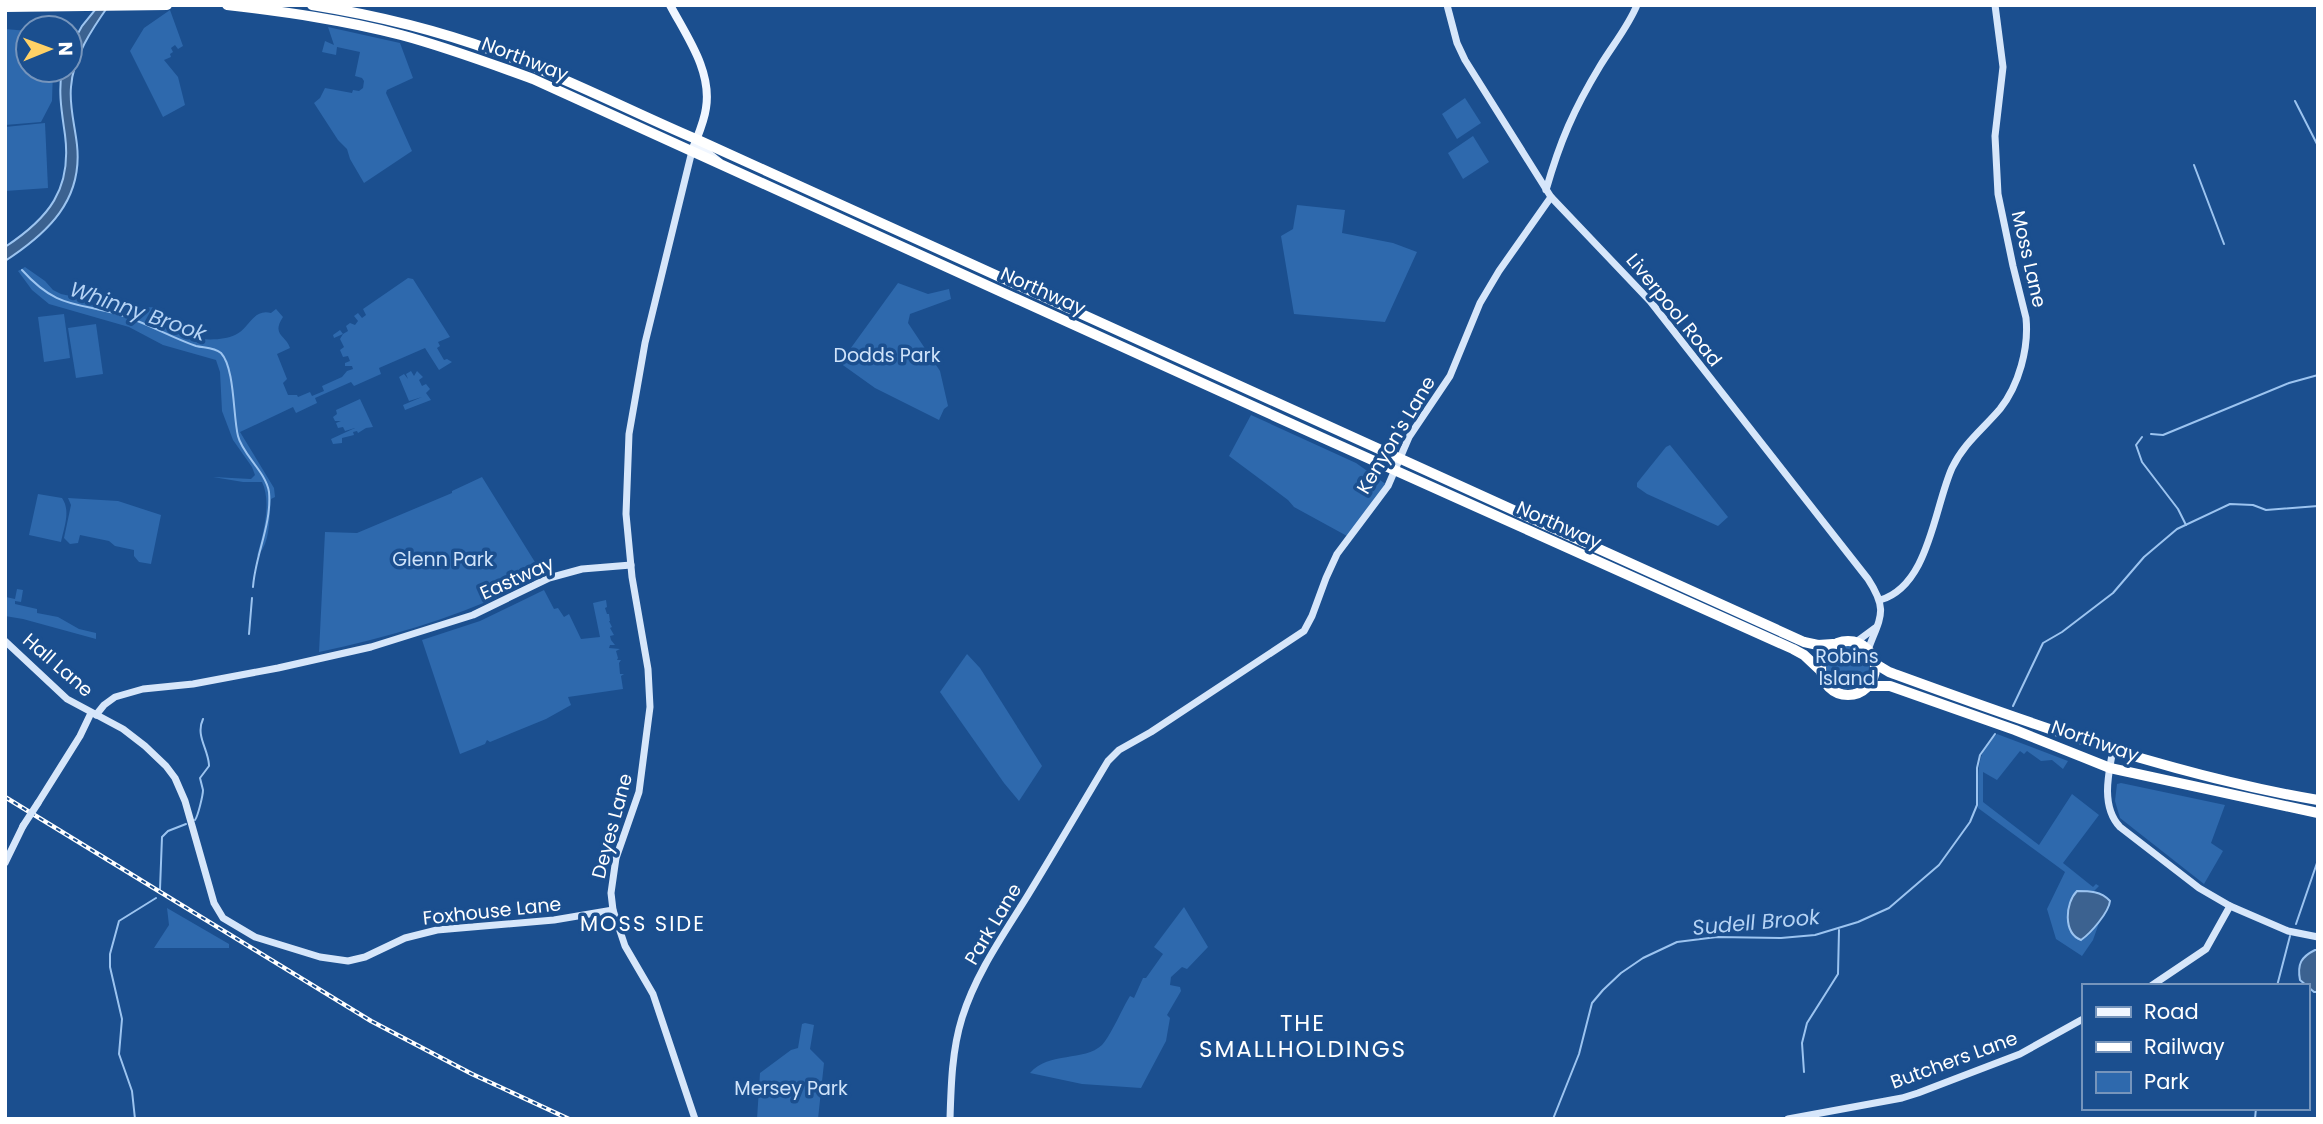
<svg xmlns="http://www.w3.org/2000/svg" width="2323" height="1124" font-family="Poppins,sans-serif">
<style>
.green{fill:#2e69ad}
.water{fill:#3c6290;stroke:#9cc4f0;stroke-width:2}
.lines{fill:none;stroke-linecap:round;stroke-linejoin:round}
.stream{stroke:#9cc4f0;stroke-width:2}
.secondary{stroke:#d6e6fa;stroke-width:7}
.primary{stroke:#f0f6ff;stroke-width:8}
.highway{stroke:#fff;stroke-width:10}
.rail-casing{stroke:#fff;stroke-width:4.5}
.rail{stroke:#1b4f8f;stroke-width:2;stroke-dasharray:5;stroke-linecap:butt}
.secondary-bridge{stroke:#d6e6fa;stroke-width:7}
.labels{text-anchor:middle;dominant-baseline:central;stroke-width:7;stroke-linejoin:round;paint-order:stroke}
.street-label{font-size:19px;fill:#fff;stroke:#1b4f8f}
.park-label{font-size:19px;fill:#cfe3fa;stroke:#1b4f8f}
.water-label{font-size:21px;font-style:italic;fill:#b5d3f5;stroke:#1b4f8f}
.neighbourhood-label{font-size:21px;letter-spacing:2px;fill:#fff;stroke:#1b4f8f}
.quarter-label{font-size:23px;letter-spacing:2px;fill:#fff;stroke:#1b4f8f}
</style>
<rect width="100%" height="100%" fill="#1b4f8f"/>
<g class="green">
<polygon points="170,10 183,46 178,49 175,45 171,48 173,52 170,54 171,57 164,60 178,77 185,105 163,117 130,51 144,28"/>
<polygon points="328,27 400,43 413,78 387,90 386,93 412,151 364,183 350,159 347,149 338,140 314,103 320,98 325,88 352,93 353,90 359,91 363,88 364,81 362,78 355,76 360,52 337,47 336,55 322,52 325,41 334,45"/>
<polygon points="5,29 28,31 28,70 53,70 52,101 41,122 5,125"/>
<polygon points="1465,98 1481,123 1457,139 1442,114"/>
<polygon points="45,123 48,188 5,191 5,127"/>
<polygon points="1473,136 1489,162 1463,179 1448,153"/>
<polygon points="1297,205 1345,210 1342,233 1393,243 1417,252 1385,322 1294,314 1281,236 1293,229"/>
<path d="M 25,267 L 45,281 L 53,290 L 61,294 L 89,300 L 101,296 L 116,297 L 132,308 L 159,307 C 167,313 168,323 176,330 C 189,341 220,342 235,335 C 249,329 253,308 271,313 L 276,309 L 283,317 C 271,335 286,335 290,348 L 277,354 L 287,379 L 283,383 L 288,395 L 297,395 L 298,397 L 310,392 L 312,396 L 324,391 L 322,386 L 342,377 L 347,371 L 353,369 L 352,366 L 345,366 L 345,363 L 350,361 L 348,356 L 343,357 L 340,350 L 344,347 L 340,339 L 343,334 L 334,338 L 333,335 L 340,330 L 343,334 L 348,331 L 346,326 L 350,323 L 355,325 L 358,321 L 354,316 L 358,313 L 362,318 L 366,315 L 363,309 L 408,278 L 413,279 L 450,337 L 438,342 L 440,346 L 437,348 L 444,360 L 447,359 L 452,362 L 439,370 L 425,348 L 379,368 L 381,374 L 354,386 L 351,382 L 315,398 L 317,403 L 296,413 L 293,407 L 240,432 L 274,488 L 275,497 L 271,499 C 269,516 271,544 257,556 C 263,535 272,502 262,482 L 243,482 L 213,477 L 251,479 L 255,475 L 252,467 L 233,440 L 222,411 L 220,372 L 216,360 L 163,345 L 129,327 L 49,304 L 32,290 L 18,271 Z"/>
<polygon points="898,283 928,294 949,289 951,299 910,314 908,323 940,371 948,406 944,409 939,420 875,388 840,363"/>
<polygon points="64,314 70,358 44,362 38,317"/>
<polygon points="96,324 103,374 76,378 68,328"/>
<polygon points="411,371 414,376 417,371 423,377 419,380 422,386 426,384 430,389 426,393 431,400 405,410 403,405 422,397 409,401 399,377 404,374 408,379 406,374"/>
<polygon points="360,399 373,427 366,428 358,433 357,431 353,432 354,435 342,438 342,443 333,444 331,439 355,428 345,431 343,427 338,428 336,423 341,421 335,421 333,417 337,414 336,410"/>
<polygon points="1251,415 1356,463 1387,485 1347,536 1294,507 1288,500 1229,456"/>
<polygon points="1670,445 1728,517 1718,526 1647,494 1637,487 1637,483 1666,447"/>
<path d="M 482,477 L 543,575 C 472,613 398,635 319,652 L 325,532 L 357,533 L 452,493 L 452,491 Z"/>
<path d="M 38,494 L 62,498 C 71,511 64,527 61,542 L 29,535 Z"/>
<polygon points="68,498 118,501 161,515 151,564 139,562 134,556 134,550 115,546 109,541 80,535 78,543 70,544 64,538 71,505"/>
<polygon points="17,589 23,590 21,602 15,601 15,604 37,609 37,613 58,617 79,629 96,633 96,639 23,619 5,616 5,591 6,597 15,599"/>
<polygon points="544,590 554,609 558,608 564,617 569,614 581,639 600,637 593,603 606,600 607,607 605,608 607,614 609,614 610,621 609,621 612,627 610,628 614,635 610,636 611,640 615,645 610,645 609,648 620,649 616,651 618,658 617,660 621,660 619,663 620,674 624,674 621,676 623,689 568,697 571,705 546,719 490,742 487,740 485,744 460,754 422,640 480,621"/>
<circle cx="1847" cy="667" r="22"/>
<polygon points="967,654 980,668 1042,766 1019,801 1004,783 940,692"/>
<path d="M 1997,734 L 2068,761 L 2063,769 L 2052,760 L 2041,761 L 2027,751 L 2024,754 L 2020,751 L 1997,780 L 1983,772 L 1983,802 L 2039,845 L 2072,794 L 2099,815 L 2063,863 L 2093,887 L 2096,884 L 2099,886 L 2092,893 L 2077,891 L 2071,897 L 2067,916 L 2088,935 L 2097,922 L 2099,923 L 2093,940 L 2082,956 L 2056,939 L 2047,909 L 2065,872 L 1978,808 C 1980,778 1972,756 1997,734 Z"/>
<polygon points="2121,783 2225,805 2211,843 2223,851 2204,884 2120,818 2115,801 2117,784"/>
<path d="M 1184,907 L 1208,947 L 1187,969 L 1182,967 L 1171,977 L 1170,985 L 1180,987 L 1181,991 L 1167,1015 L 1170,1018 L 1166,1041 L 1141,1088 L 1082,1084 L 1030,1073 C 1049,1051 1084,1062 1102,1045 C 1110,1037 1123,1007 1130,996 L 1134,998 L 1143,978 L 1146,978 L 1163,954 L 1154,947 Z"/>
<polygon points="167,908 229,944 229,948 154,948 169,925"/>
<polygon points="805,1023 814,1025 810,1049 824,1063 818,1119 757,1119 760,1073 791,1050 798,1048 802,1024"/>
</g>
<g class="water">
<path d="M 99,5 L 109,5 C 92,29 73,57 71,87 C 69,106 75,126 77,145 C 83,200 48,233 5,261 L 5,247 C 49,218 72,189 65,135 C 62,113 58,93 62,70 L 70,70 L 70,48 L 82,26 Z"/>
<path d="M 2077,891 C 2089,891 2101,891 2110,901 C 2109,912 2091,933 2081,940 C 2063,933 2065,903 2077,891 Z"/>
<path d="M 2315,950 L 2318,950 L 2318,992 L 2314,992 L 2300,980 C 2297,964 2301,957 2315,950 Z"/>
</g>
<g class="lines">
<g class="stream">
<polyline points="2295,101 2318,146"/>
<polyline points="2194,165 2224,244"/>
<path d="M 22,270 C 57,309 76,302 121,315 C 147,323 170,337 196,346 C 204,348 214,347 221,353 C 235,368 233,417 238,436 C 242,454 266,472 269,492 C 272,524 255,556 253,587"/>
<polyline points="2151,434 2163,435 2289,383 2318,375"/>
<polyline points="2142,437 2136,445 2142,462 2178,509 2186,525"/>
<polyline points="249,634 252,598"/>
<polyline points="2013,706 2043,643 2062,632 2113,593 2144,557 2177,529 2230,504 2253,505 2266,510 2318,506"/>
<path d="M 195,820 C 198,816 203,795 203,790 C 202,786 201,782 200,778 L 209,766 C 209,750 195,736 203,719"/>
<polyline points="160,889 162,837 168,831 186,824"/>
<polyline points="2296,924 2318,860"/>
<polyline points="2277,986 2290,936"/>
<polyline points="1804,1072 1802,1043 1807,1023 1838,974 1839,930"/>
<polyline points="135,1119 132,1091 119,1054 122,1019 110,967 110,954 119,921 156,898"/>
<polyline points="1553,1119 1579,1054 1592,1003 1603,990 1621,973 1643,958 1677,942 1717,937 1781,938 1815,935 1858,922 1889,908 1939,865 1970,822 1977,805 1977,768 1980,755 1995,734"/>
<polyline points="2255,1119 2256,1108"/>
</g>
<g class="secondary">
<path d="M 1447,5 L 1457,43 L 1465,60 L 1551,197 L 1650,301 L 1868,579 C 1889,611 1880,617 1868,650"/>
<polyline points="692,151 645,343 629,434 626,514 632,577 648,669 650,707 639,792 616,858 611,893 613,910 625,946 653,994 695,1119"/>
<path d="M 1546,190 C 1560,141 1574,109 1600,66 C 1612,46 1628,27 1637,5"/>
<path d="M 1880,600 C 1929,586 1934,508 1952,468 C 1964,443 1983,429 2000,409 C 2019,385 2029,348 2026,318 L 2013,266 L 1998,194 L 1995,136 L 2003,67 L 1995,5"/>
<polyline points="5,641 67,699 123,729 145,746 166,766 175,778 185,801 214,903 223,918 255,937 320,957 348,961 365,957 405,938 437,930 554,920 613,910"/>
<polyline points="1856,642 1875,628"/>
<polyline points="96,715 104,705 115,697 143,689 193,684 278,668 371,647 473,615 549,578 582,569 631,565"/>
<path d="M 2113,750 C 2108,775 2101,807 2120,827 L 2199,888 L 2230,906 L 2288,931 L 2318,937"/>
<polyline points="38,803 80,736 91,713"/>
<polyline points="5,863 23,826"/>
<polyline points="2151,986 2206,949 2230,906"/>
<path d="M 950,1119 C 951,1085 952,1050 962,1018 C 976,973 1004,934 1028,895 C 1055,851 1081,806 1108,761 L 1119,750 L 1151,732 L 1304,631 L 1312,616 L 1326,578 L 1337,554 L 1388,486 L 1409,437 L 1450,376 L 1480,303 L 1499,271 L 1551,197"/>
<polyline points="1788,1119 1902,1098 1918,1093 2020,1054 2083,1019"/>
</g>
<g class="primary">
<path d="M 670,5 C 687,37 712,71 706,108 C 704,123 697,137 692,151"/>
<polyline points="696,140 700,147 719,162"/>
</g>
<g class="highway">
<path d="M 227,5 C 286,12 344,20 401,35 C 446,47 489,63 533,79 L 1323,438 L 1793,649 L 1804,655 L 1821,671"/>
<path d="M 312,5 C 374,15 434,29 494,51 C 563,76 628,110 696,139 L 1804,642 L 1818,645 L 1833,644"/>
<polyline points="5,7 167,5"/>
<circle cx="1848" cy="668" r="27"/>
<path d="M 1874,663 L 1889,672 C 2029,723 2170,775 2318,800"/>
<polyline points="1867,686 1890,686 2015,730 2110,768 2318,813"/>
</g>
<defs>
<polyline id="rail" points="5,797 371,1021 472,1074 569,1119"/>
</defs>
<use href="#rail" class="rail-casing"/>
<use href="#rail" class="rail"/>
<polyline class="secondary-bridge" points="23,826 38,803"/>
</g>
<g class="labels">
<g class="street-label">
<text transform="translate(525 59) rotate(21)">Northway</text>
<text transform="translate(2029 259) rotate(77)">Moss Lane</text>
<text transform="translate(1043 291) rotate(24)">Northway</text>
<text transform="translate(1674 310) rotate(51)">Liverpool Road</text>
<text transform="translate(1396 435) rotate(-59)">Kenyon's Lane</text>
<text transform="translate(1559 525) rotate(24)">Northway</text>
<text transform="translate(517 578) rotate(-24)">Eastway</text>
<text transform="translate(58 665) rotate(41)">Hall Lane</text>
<text transform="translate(2095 741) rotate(19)">Northway</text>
<text transform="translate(612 826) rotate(-75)">Deyes Lane</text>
<text transform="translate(492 911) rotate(-6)">Foxhouse Lane</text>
<text transform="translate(993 924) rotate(-59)">Park Lane</text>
<text transform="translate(1954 1060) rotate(-20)">Butchers Lane</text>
</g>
<g class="park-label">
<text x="887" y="355">Dodds Park</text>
<text x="443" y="559">Glenn Park</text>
<text x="1847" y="656">Robins<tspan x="1847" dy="22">Island</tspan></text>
<text x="791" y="1088">Mersey Park</text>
</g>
<g class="water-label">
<text transform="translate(138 311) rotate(19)">Whinny Brook</text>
<text transform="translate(1756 922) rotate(-5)">Sudell Brook</text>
</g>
<g class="neighbourhood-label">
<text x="643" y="923">MOSS SIDE</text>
</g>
<g class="quarter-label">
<text x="1303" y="1023">THE<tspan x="1303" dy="26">SMALLHOLDINGS</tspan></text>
</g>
</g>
<rect width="2323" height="1124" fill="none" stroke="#ffffff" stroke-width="14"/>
<rect x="2082" y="984" width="228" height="126" fill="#1b4f8f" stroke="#7695bc" stroke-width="2"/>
<rect x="2096" y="1007" width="35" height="10" fill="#f0f6ff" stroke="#7695bc" stroke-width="2"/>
<text x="2144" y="1019" font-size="21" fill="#ffffff">Road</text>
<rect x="2096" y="1042" width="35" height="10" fill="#ffffff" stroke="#7695bc" stroke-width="2"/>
<text x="2144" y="1054" font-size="21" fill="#ffffff">Railway</text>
<rect x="2096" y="1072" width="35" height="21" fill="#2e69ad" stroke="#7695bc" stroke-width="2"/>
<text x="2144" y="1089" font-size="21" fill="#ffffff">Park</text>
<g transform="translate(49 49) rotate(89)"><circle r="33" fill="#1b4f8f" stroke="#7695bc" stroke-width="2"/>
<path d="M0-5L12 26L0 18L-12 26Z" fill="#ffd166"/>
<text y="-10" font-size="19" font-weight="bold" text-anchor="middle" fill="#ffffff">N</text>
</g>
</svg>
